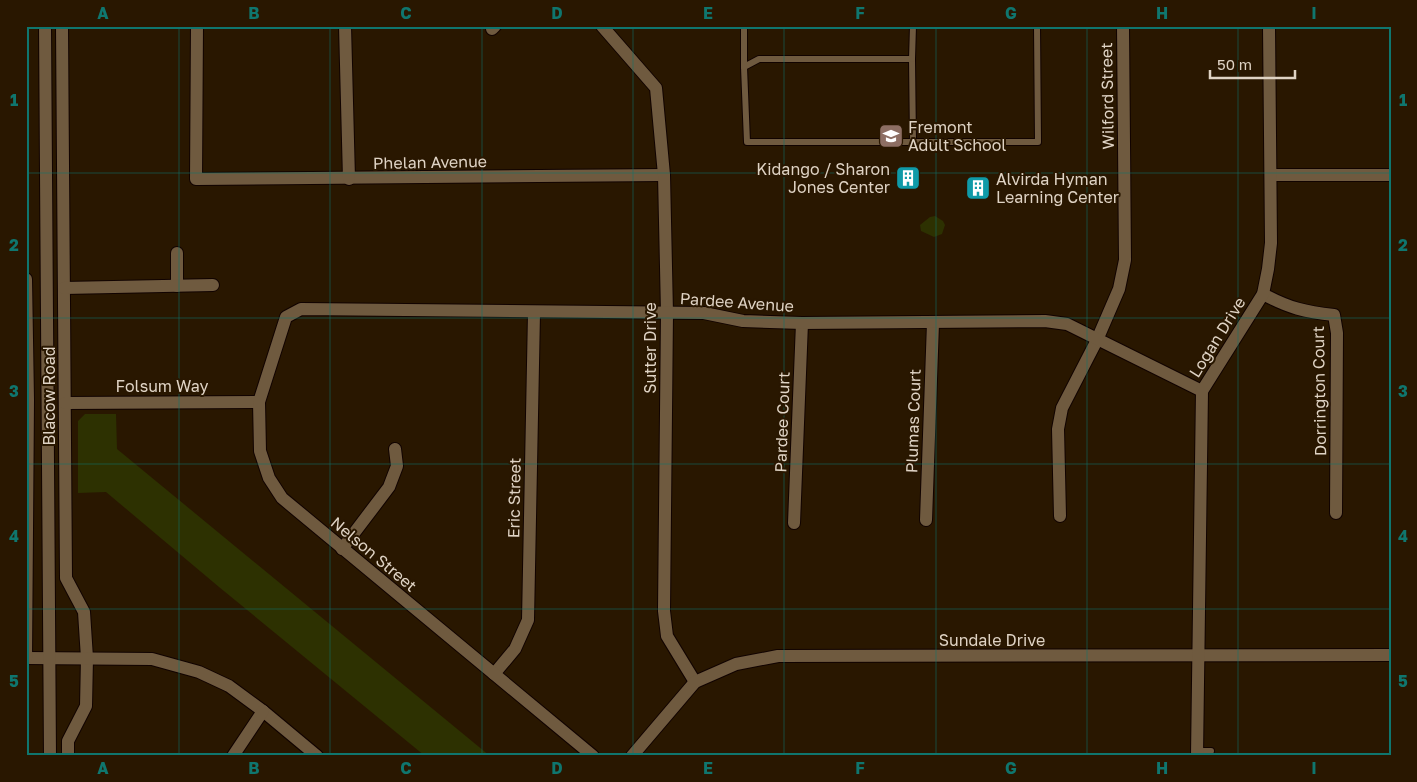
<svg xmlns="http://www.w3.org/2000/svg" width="1417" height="782" font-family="'Golos Text',sans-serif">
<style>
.green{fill:#2d3101}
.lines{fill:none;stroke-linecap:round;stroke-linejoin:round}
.service-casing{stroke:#110300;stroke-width:8}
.minor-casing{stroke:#110300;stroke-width:14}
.secondary-casing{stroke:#110300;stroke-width:14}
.service{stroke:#6f5a3f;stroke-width:6}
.minor{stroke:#6f5a3f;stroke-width:12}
.secondary{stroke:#6f5a3f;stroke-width:12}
.grid{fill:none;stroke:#0f766e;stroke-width:1;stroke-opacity:0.55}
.labels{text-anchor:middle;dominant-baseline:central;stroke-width:4;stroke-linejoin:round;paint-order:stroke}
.street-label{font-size:16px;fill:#dfd3c4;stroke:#291700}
.poi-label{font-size:16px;fill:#dfd3c4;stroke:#291700;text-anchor:start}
.neatline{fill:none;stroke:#0f766e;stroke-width:2}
.grid-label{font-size:16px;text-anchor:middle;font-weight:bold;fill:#0f766e}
</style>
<rect width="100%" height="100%" fill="#291700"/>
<g class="green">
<polygon points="935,216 943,221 945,225 942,234 934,237 921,231 920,225 930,217"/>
<polygon points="85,414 116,414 117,449 490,756 425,756 219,587 106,492 78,493 78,421"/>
</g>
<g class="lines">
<defs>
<g id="service">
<polygon points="759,59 912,59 913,142 747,142 744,67"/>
<polyline points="912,59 913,26"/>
<polyline points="744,67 744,26"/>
<polyline points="913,142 1038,142 1037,26"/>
<polyline points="1197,751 1211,751"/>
</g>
<g id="minor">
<polyline points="62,26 66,578 84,612 87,658 86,706 68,741 68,756"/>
<polyline points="197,26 196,179 664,175"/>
<polyline points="345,26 349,179"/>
<polyline points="602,26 656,88 664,175 667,313 664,611 667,636 695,682"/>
<polyline points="492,29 495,26"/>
<polyline points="1271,175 1391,175"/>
<polyline points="177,253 177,286"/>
<polyline points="64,288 213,285"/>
<path d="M 1263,294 C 1289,308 1305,312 1334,315 L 1337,333 L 1336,513"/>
<polyline points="65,403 259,402"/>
<polyline points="1060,516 1058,429 1062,408 1097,340 1119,289 1125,260 1123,26"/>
<polyline points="926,520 933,323"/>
<polyline points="794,523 802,323"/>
<polyline points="342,549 389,487 397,466 395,449"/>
<polyline points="26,658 152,659 199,672 229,686 263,711 317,756"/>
<polyline points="494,674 515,649 528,620 534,313"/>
<polyline points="233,756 263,711"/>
<polyline points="593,756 282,498 269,478 260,451 259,402 286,317 301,309 704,313 743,321 802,323 1045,321 1067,324 1202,391"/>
<polyline points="632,756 695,682 736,664 778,656 1391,655"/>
<polyline points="1197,756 1202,391 1263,294 1268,269 1271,243 1269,26"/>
</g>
<g id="secondary">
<polyline points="45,26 50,756"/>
<polyline points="26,279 28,400 26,659"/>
</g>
</defs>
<use href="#service" class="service-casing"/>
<use href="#minor" class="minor-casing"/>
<use href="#secondary" class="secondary-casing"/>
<use href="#service" class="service"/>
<use href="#minor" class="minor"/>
<use href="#secondary" class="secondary"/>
</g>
<path class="grid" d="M 179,26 L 179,756M 330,26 L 330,756M 482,26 L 482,756M 633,26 L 633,756M 784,26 L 784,756M 936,26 L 936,756M 1087,26 L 1087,756M 1238,26 L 1238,756M 26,173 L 1391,173M 26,318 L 1391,318M 26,464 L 1391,464M 26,609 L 1391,609"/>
<defs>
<symbol id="school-square" viewBox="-11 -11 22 22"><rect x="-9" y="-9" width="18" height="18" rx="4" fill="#8d6e63" stroke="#291700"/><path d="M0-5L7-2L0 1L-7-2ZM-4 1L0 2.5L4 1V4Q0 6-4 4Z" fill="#fff"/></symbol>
<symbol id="building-square" viewBox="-11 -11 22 22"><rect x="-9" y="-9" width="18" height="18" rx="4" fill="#0f9aa8" stroke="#291700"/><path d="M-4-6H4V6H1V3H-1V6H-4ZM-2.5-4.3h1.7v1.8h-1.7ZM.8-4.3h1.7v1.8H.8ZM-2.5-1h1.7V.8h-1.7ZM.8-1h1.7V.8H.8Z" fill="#fff"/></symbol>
</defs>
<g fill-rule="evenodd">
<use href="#school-square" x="877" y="122" width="28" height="28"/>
<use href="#building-square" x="894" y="164" width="28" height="28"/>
<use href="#building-square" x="964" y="174" width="28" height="28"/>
</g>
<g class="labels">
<g class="street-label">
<text transform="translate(1107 96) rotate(-91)">Wilford Street</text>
<text transform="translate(430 162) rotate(-1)">Phelan Avenue</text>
<text transform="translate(737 302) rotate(4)">Pardee Avenue</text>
<text transform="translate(1217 337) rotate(-58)">Logan Drive</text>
<text transform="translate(650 348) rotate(-90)">Sutter Drive</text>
<text x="162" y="386">Folsum Way</text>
<text transform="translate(1319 391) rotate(-91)">Dorrington Court</text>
<text transform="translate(49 396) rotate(-90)">Blacow Road</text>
<text transform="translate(913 421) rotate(-88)">Plumas Court</text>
<text transform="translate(782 422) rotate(-88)">Pardee Court</text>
<text transform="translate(514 498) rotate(-89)">Eric Street</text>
<text transform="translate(374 554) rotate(40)">Nelson Street</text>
<text x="992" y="640">Sundale Drive</text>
</g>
<g class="poi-label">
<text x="908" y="127">Fremont<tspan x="908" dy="18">Adult School</tspan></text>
<text x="890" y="169" text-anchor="end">Kidango / Sharon<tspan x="890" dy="18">Jones Center</tspan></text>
<text x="996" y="179">Alvirda Hyman<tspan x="996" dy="18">Learning Center</tspan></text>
</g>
</g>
<rect width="1417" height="782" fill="none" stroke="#291700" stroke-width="55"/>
<path d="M1210 70v8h85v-8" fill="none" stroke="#dfd3c4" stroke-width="2.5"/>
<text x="1217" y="70" font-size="15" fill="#dfd3c4" stroke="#291700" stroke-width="4" paint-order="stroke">50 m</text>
<rect x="28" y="28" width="1362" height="726" class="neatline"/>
<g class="grid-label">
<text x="103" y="19">A</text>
<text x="254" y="19">B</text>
<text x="406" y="19">C</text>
<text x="557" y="19">D</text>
<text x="708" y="19">E</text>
<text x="860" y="19">F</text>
<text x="1011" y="19">G</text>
<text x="1162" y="19">H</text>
<text x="1314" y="19">I</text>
<text x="14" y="106">1</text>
<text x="1403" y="106">1</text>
<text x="14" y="251">2</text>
<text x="1403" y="251">2</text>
<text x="14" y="397">3</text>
<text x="1403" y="397">3</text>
<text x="14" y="542">4</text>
<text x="1403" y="542">4</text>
<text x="14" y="687">5</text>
<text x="1403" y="687">5</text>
<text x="103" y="774">A</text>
<text x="254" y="774">B</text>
<text x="406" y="774">C</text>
<text x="557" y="774">D</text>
<text x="708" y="774">E</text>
<text x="860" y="774">F</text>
<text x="1011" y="774">G</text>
<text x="1162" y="774">H</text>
<text x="1314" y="774">I</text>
</g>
</svg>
